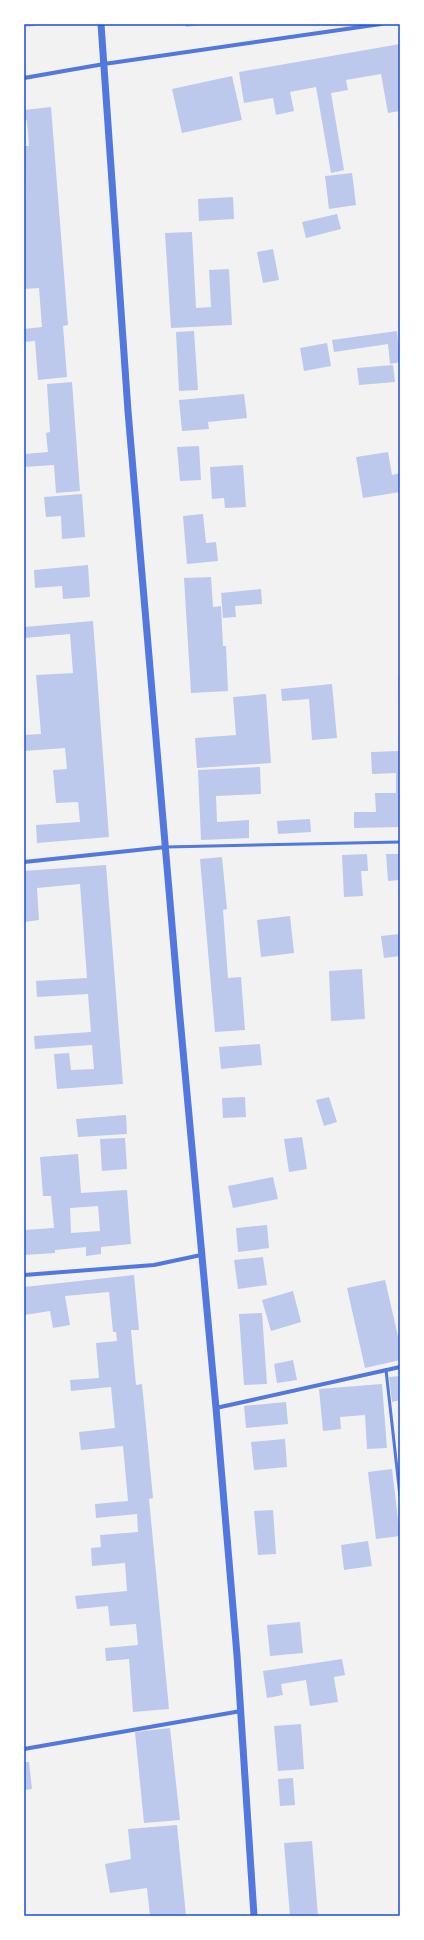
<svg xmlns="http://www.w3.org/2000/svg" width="424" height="1940" font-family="'Source Sans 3',sans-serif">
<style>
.building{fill:#bdc9ec;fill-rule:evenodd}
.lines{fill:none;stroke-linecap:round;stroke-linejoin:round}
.service{stroke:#5277de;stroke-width:3}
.minor{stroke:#5277de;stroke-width:4}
.tertiary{stroke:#5277de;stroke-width:7}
.neatline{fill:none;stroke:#1d4ed8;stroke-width:1.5}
</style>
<rect width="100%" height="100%" fill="#f2f2f2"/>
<g class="building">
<polygon points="24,24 35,24 35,26 24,27"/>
<polygon points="185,24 201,24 201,25 186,27"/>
<polygon points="400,44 400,111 388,113 381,74 346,80 348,90 331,93 344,170 331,173 316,87 290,92 294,111 276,115 273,98 244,103 239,72"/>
<polygon points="232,76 242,120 182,133 172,89"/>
<polygon points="51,107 68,325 63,326 67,377 38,380 35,341 24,342 24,329 42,327 39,288 24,289 24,200 26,199 24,146 29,146 27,120 24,121 24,110"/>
<polygon points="352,173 356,205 329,209 325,176"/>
<polygon points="233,197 234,219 199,221 198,199"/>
<polygon points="337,214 341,229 306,238 302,222"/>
<polygon points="192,232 196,308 211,307 209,270 229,269 232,325 171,328 165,233"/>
<polygon points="273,249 279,280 263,283 257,252"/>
<polygon points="194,331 198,390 179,391 176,332"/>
<polygon points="397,331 400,362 390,364 388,344 334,352 332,340"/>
<polygon points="327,343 331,366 304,371 300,348"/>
<polygon points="393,365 395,382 359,385 357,368"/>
<polygon points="72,382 80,491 56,493 54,465 24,467 24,454 48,452 46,433 50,432 47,384"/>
<polygon points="244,394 247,418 208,422 209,429 182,431 179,400"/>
<polygon points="199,446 201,480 180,481 177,447"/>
<polygon points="388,452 392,475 400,473 400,492 363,498 356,457"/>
<polygon points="243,465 246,507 225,508 224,498 212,499 210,467"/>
<polygon points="82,494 85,537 62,539 61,516 46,517 44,497"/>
<polygon points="203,514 206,543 216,542 218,561 187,564 183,516"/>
<polygon points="88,565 90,597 63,599 62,586 35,588 34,570"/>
<polygon points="211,577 213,607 221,606 223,646 226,646 228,691 191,693 184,578"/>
<polygon points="261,589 262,604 235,606 236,617 223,618 221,593"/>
<polygon points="93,621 109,837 37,843 36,825 80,822 78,802 56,803 53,770 67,769 65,748 24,751 24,735 41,734 36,675 73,673 70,634 24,638 24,627"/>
<polygon points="398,677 400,677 400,710 399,710"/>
<polygon points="332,684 337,738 312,740 309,699 282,701 281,689"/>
<polygon points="266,694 271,763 197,768 195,738 236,735 233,697"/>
<polygon points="400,751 400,827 354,828 354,812 376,812 375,793 396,793 396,773 372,774 371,752"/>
<polygon points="260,767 261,794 216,796 217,822 249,820 249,838 201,840 198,770"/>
<polygon points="310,819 311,832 278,834 277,821"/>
<polygon points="367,854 368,871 361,871 363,896 344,897 342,855"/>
<polygon points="386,854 400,854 400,880 388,881"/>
<polygon points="222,857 227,909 223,910 228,978 241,977 245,1030 215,1032 200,859"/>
<polygon points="106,865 123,1084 57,1089 54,1054 69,1053 71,1070 94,1069 92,1045 35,1049 34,1036 91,1032 88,994 37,997 36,981 87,978 80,884 37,888 39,920 24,922 24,871"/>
<polygon points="290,916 294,953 261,957 257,920"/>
<polygon points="400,934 400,956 384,958 381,936"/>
<polygon points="362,969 365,1019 331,1021 329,971"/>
<polygon points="260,1044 262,1065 221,1069 219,1047"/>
<polygon points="245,1097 246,1117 223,1118 222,1098"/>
<polygon points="329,1097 337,1122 324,1126 316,1100"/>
<polygon points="126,1115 127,1134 78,1137 76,1119"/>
<polygon points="302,1137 307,1169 289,1172 284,1139"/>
<polygon points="125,1138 127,1169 102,1171 100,1139"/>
<path d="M 78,1154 L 81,1193 L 127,1190 L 131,1244 L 101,1247 L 101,1254 L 86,1256 L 86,1247 L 55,1250 L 55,1253 L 24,1255 L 24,1230 L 54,1228 L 51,1196 L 43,1196 L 40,1157 ZM 98,1206 L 100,1231 L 71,1233 L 70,1208 Z"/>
<polygon points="273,1177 278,1199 233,1208 228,1186"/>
<polygon points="267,1225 269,1248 238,1252 236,1228"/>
<polygon points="263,1257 267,1285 238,1289 234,1260"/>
<polygon points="134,1275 139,1330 131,1330 136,1385 142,1384 153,1498 149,1499 169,1709 133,1712 129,1659 106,1661 105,1648 138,1645 136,1624 110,1626 108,1606 77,1609 75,1596 127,1591 125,1563 92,1566 91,1548 101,1547 100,1535 138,1532 137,1514 96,1518 95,1504 128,1501 123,1446 81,1450 79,1432 115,1428 111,1387 71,1391 70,1380 99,1378 96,1343 117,1341 116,1332 113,1332 109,1292 65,1296 70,1325 53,1328 50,1311 24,1315 24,1287"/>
<polygon points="385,1280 398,1336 400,1335 400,1360 365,1368 347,1288"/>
<polygon points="293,1291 301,1322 271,1331 262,1300"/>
<polygon points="262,1313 267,1384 244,1385 239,1314"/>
<polygon points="293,1360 297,1380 277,1383 274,1364"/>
<polygon points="400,1376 400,1400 392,1402 389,1377"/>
<polygon points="382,1384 387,1448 367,1449 365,1415 340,1417 341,1429 323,1431 319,1389"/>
<polygon points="286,1402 288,1424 246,1428 244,1406"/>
<polygon points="285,1439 287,1467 254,1470 251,1442"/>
<polygon points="392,1469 400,1536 376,1539 368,1472"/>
<polygon points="273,1510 276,1554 258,1555 254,1511"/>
<polygon points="368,1541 372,1566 344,1570 341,1545"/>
<polygon points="300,1622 303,1653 270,1656 267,1625"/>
<polygon points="342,1659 345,1675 334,1677 338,1702 310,1706 306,1680 281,1684 283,1695 267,1698 263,1671"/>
<polygon points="301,1724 304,1769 278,1771 274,1726"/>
<polygon points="170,1728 180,1820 144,1823 135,1732"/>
<polygon points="24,1762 29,1762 32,1789 24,1790"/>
<polygon points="293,1778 295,1805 280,1806 278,1779"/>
<polygon points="177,1825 186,1916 150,1916 147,1888 110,1893 105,1864 131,1859 128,1829"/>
<polygon points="312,1841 318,1916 290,1916 284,1843"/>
</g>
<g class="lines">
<g class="service">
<polyline points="166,847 400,842"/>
<polyline points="386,1370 400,1496"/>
</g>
<g class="minor">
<polyline points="24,78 104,64 381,24"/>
<polyline points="24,862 166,847"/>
<polyline points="24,1275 154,1265 201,1255"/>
<polyline points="216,1408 400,1367"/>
<polyline points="24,1749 241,1711"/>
</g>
<polyline class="tertiary" points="101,24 128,411 179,1007 216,1408 237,1655 254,1916"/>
</g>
<rect width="424" height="1940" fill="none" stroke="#ffffff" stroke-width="50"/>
<rect x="25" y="25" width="374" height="1890" class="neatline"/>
</svg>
